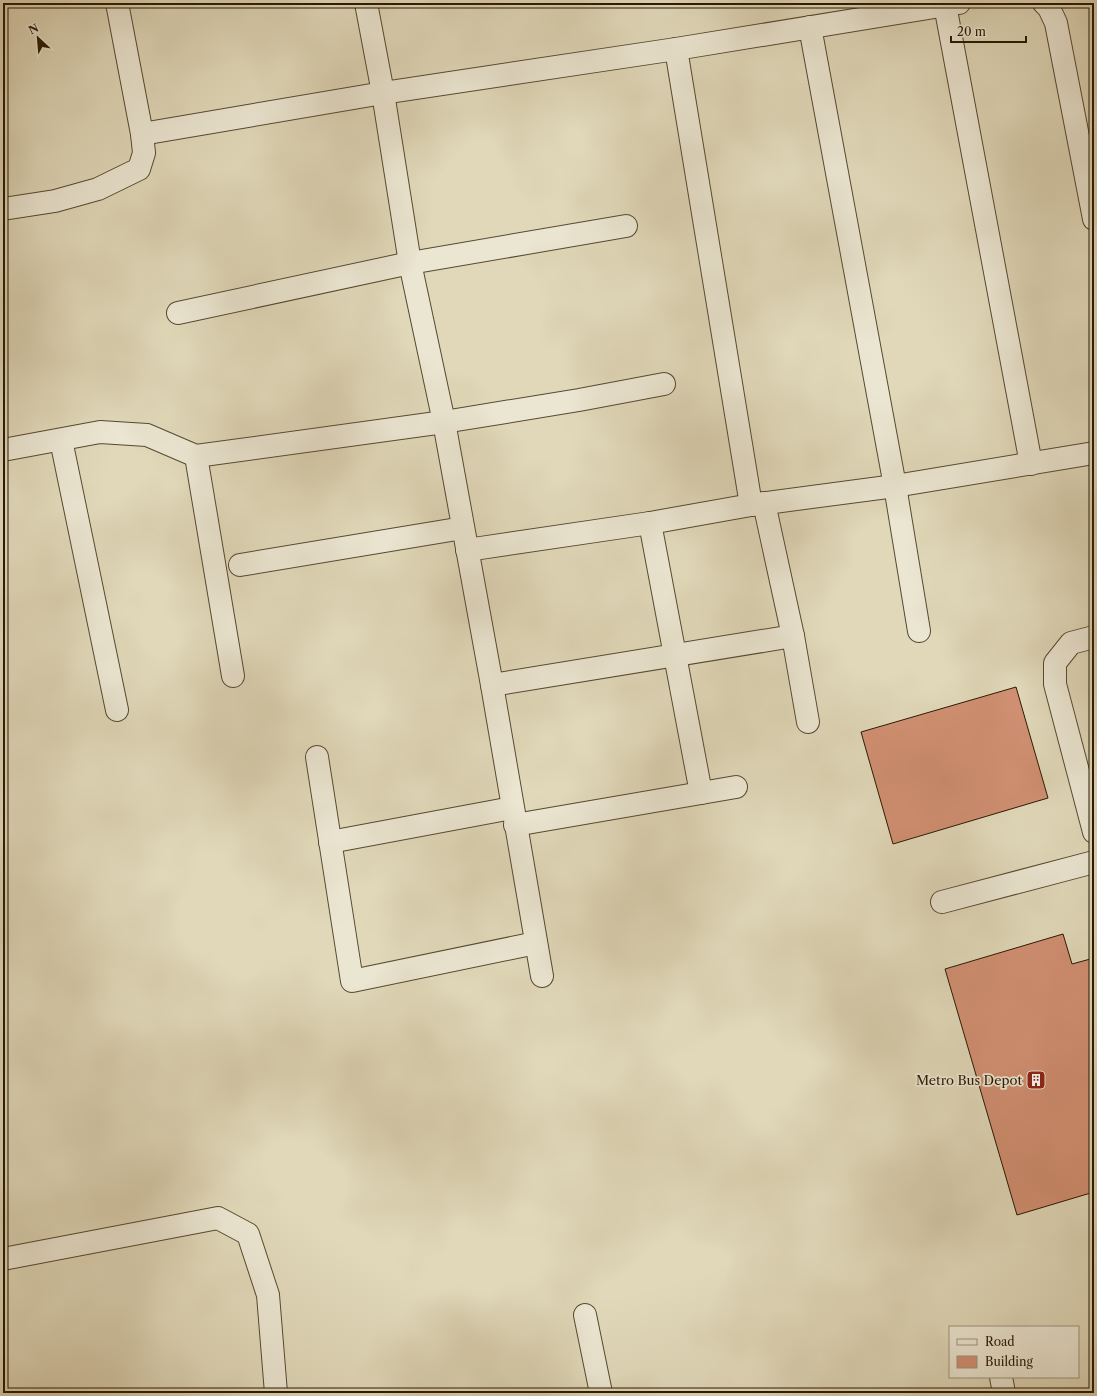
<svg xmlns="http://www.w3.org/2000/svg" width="1097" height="1396" font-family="'Libre Caslon Text',serif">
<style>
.building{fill:#d19073;stroke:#291902}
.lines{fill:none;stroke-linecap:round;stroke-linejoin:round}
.minor-casing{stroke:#574930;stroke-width:24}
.minor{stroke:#ebe6d2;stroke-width:22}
.labels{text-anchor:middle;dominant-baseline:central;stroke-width:3.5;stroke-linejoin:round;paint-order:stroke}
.poi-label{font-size:13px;fill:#291902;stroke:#ebe6d2;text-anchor:end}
</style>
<rect width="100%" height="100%" fill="#e0d8b9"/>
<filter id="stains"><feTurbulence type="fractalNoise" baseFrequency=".005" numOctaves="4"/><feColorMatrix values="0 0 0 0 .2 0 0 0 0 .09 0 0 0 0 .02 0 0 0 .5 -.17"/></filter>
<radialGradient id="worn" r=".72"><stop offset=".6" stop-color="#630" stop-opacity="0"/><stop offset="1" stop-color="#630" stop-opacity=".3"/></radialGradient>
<g class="building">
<polygon points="1016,687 1048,798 893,844 861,732"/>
<polygon points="1063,934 1072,964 1094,958 1094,1192 1017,1215 945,969"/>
</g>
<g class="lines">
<defs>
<g id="minor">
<polyline points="366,3 383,93 410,263 444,422 492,685 542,976"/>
<polyline points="1044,3 1049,8 1056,23 1094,219"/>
<polyline points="945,5 1031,464"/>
<polyline points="810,27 895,486 919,631"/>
<polyline points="676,49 751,505"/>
<polyline points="142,134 383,93 676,49 959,3"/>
<polyline points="3,209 55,201 98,189 139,169 144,153 142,134 117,3"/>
<polyline points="178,313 410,263 626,226"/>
<polyline points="61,440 117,710"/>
<polyline points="3,450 100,432 147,435 196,456 444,422 579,400 664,384"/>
<polyline points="196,456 233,676"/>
<polyline points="764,503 793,636 808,722"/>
<polyline points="650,523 701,793"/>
<polyline points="467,550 650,523 751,505 895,486 1094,453"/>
<polyline points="240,565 463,528"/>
<polyline points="1094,637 1071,643 1055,663 1055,684 1094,832"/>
<polyline points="492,685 793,636"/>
<polyline points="317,757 352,981 536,943"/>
<polyline points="515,825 736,787"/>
<polyline points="330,842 512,808"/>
<polyline points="942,902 1094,862"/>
<polyline points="3,1259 218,1218 248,1234 268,1295 276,1393"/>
<polyline points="585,1315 601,1393"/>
<polyline points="1001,1377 1004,1393"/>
</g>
</defs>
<use href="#minor" class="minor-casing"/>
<use href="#minor" class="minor"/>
</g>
<defs>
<symbol id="building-square" viewBox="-11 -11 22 22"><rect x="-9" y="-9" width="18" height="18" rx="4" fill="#8f2418" stroke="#ebe6d2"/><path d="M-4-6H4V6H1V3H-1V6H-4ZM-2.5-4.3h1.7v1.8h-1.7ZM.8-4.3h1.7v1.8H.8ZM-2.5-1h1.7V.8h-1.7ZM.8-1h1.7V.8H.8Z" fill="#fff"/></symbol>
</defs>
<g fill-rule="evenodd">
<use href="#building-square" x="1025" y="1069" width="22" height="22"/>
</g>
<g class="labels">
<g class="poi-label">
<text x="1022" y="1080">Metro Bus Depot</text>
</g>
</g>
<rect width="1097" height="1396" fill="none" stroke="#e0d8b9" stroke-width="16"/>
<rect x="4" y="4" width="1089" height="1388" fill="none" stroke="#291902" stroke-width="2"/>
<rect x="8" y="8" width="1081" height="1380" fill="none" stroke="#291902"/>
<rect x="949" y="1326" width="130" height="52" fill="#ebe6d2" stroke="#9d947f"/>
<rect x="957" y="1339" width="20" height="6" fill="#ebe6d2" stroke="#9d947f"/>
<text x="985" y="1346" font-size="12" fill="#291902">Road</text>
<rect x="957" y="1356" width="20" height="12" fill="#d19073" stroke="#9d947f"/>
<text x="985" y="1366" font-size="12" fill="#291902">Building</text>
<g transform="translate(38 38) rotate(334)" stroke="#ebe6d2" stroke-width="3" paint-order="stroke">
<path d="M0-3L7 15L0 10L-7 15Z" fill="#291902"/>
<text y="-6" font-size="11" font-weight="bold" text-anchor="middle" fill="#291902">N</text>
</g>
<path d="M951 36v6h75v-6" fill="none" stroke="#291902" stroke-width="2"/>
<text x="957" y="36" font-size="12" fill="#291902" stroke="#ebe6d2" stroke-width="3" paint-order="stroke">20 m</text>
<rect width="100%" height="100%" filter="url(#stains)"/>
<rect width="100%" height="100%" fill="url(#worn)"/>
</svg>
